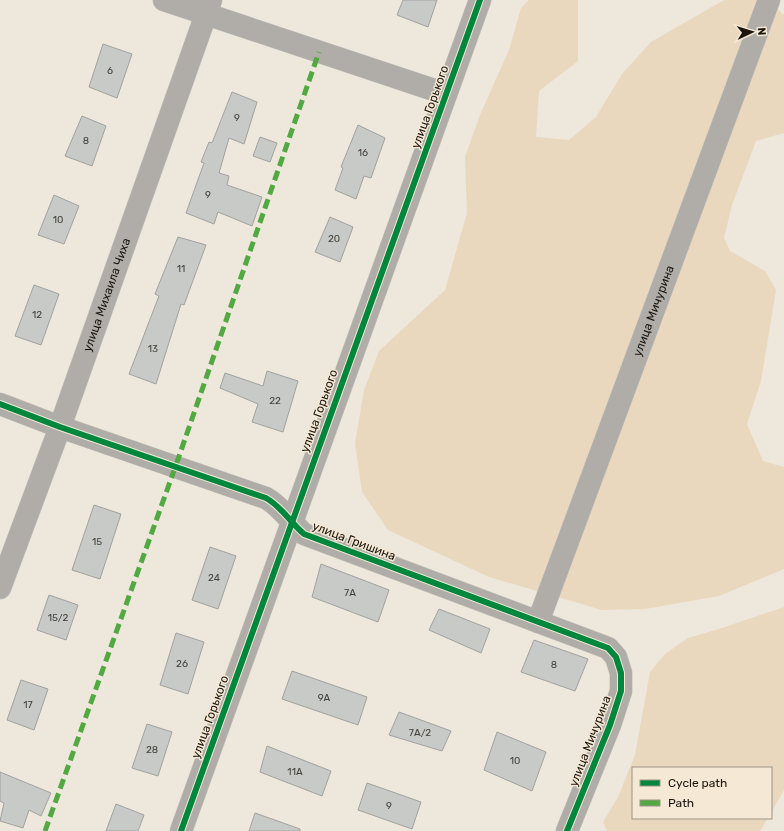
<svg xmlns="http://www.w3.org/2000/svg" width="784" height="831" font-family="Rubik,sans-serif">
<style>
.green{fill:#e9d8be}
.building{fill:#c8cac7;stroke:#a1a29f}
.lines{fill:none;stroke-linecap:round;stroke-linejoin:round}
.minor-casing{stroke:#c9c4bd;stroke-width:23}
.minor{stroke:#b0ada9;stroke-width:22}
.quiet{stroke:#52a841;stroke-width:5;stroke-dasharray:10 5;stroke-linecap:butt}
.cycleway-casing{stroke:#f5e8d4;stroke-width:8}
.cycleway{stroke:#00873e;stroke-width:6}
.labels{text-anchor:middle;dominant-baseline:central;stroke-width:3;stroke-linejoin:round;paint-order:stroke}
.number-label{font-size:10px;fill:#45423c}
.street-label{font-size:12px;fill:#19140e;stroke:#f5e8d4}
</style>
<rect width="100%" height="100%" fill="#ede7dc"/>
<g class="green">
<polygon points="529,0 578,0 578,61 539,91 536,137 569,140 596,117 622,74 651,42 724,0 768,0 784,15 784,133 756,141 732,205 724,238 730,251 765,271 776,290 761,381 747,424 763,461 784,467 784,569 719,596 645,609 602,610 489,577 388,530 362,492 355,443 364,390 379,351 445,290 467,213 465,157 480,115 509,50 521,8"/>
<polygon points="784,607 784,790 771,813 771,768 633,768 633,818 768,818 760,831 607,831 603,822 618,797 635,755 650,672 665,654 688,638 719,629"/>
</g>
<g class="building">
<polygon points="403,0 437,0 428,27 397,15"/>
<polygon points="103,44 132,54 117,98 89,87"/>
<polygon points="232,92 257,102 244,144 229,138 219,173 229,176 227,185 262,197 252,226 218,212 214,224 186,213 204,163 201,162 209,142 212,143"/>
<polygon points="82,116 106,126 92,166 65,156"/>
<polygon points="358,125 385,138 371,178 364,176 356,199 335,190 343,168 341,167"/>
<polygon points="260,137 277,143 270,162 253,156"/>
<polygon points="54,195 79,206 64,244 38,235"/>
<polygon points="330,217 353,227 340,262 315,252"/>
<polygon points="178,237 206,245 184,305 181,304 156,384 129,374 159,296 155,294"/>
<polygon points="34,285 59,294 41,345 15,336"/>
<polygon points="267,371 298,381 283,432 252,422 258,404 220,388 225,373 263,386"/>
<polygon points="94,505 121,514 100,579 72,570"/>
<polygon points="210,547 236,556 218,609 192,600"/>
<polygon points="321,564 389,590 378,622 312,597"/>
<polygon points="49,595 78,605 66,640 37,630"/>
<polygon points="439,609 490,629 481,653 429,630"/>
<polygon points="176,633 204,642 188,694 160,685"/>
<polygon points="534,640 588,659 575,691 521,672"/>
<polygon points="292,671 367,697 358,725 282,699"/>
<polygon points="21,680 48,689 34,730 7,720"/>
<polygon points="399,712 451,731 442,751 389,735"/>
<polygon points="147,724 172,732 158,776 132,768"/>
<polygon points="497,732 546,752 532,791 484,770"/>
<polygon points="267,746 331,771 322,796 260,772"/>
<polygon points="0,772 51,793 41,816 29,810 23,828 0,821 4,803 0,801"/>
<polygon points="367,783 421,802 412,829 358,810"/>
<polygon points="116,804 144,815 138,831 106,831"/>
<polygon points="255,813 300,829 300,831 249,831"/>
</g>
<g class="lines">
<defs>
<g id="minor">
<polyline points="164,0 446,94"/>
<path d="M 0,404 L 60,427 L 266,498 C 282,507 290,522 304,534 L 608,648 L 616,657 L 621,673 L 621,691 L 610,725 L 567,831"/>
<path id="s1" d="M 0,588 L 60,427 L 211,0"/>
<path id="s2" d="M 538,622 L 769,0"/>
<polyline points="181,831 480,0"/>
</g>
</defs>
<use href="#minor" class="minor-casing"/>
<use href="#minor" class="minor"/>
<polyline class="quiet" points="45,831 176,465 319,52"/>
<defs>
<g id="cycleway">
<path d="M 0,404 L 60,427 L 266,498 C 282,507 290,522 304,534 L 608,648 L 616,657 L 621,673 L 621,691 L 610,725 L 567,831"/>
<polyline points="181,831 480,0"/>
</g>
</defs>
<use href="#cycleway" class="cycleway-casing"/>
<use href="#cycleway" class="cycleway"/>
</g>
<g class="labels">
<g class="number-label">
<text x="110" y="71">6</text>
<text x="237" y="118">9</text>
<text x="86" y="141">8</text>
<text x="363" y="153">16</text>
<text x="208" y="195">9</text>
<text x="58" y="220">10</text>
<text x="334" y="239">20</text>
<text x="181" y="269">11</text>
<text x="37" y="315">12</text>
<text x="153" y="349">13</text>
<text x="275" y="401">22</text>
<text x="97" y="542">15</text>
<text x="214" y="578">24</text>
<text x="350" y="593">7А</text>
<text x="58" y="618">15/2</text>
<text x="182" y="664">26</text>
<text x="554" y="665">8</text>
<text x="324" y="698">9А</text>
<text x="28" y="705">17</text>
<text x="420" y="733">7А/2</text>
<text x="152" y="750">28</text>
<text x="515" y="761">10</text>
<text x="295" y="772">11А</text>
<text x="389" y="806">9</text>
</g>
<g class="street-label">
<text transform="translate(430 107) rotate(-70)">улица Горького</text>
<text stroke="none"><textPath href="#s1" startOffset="312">улица Михаила Чиха</textPath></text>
<text stroke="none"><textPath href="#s2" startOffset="332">улица Мичурина</textPath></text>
<text transform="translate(319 411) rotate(-70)">улица Горького</text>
<text transform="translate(354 541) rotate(21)">улица Гришина</text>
<text transform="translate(210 717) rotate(-70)">улица Горького</text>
<text transform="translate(590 741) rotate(-69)">улица Мичурина</text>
</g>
</g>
<rect x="632" y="767" width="140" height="52" fill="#f5e8d4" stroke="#9d9385"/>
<rect x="640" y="780" width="20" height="6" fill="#00873e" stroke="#9d9385"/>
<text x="668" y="787" font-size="12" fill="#19140e">Cycle path</text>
<rect x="640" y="800" width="20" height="6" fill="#52a841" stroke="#9d9385"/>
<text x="668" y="807" font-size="12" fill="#19140e">Path</text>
<g transform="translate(752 32) rotate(86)" stroke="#f5e8d4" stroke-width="3" paint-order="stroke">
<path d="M0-3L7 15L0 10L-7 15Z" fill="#19140e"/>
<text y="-6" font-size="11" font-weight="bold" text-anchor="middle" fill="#19140e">N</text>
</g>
</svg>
